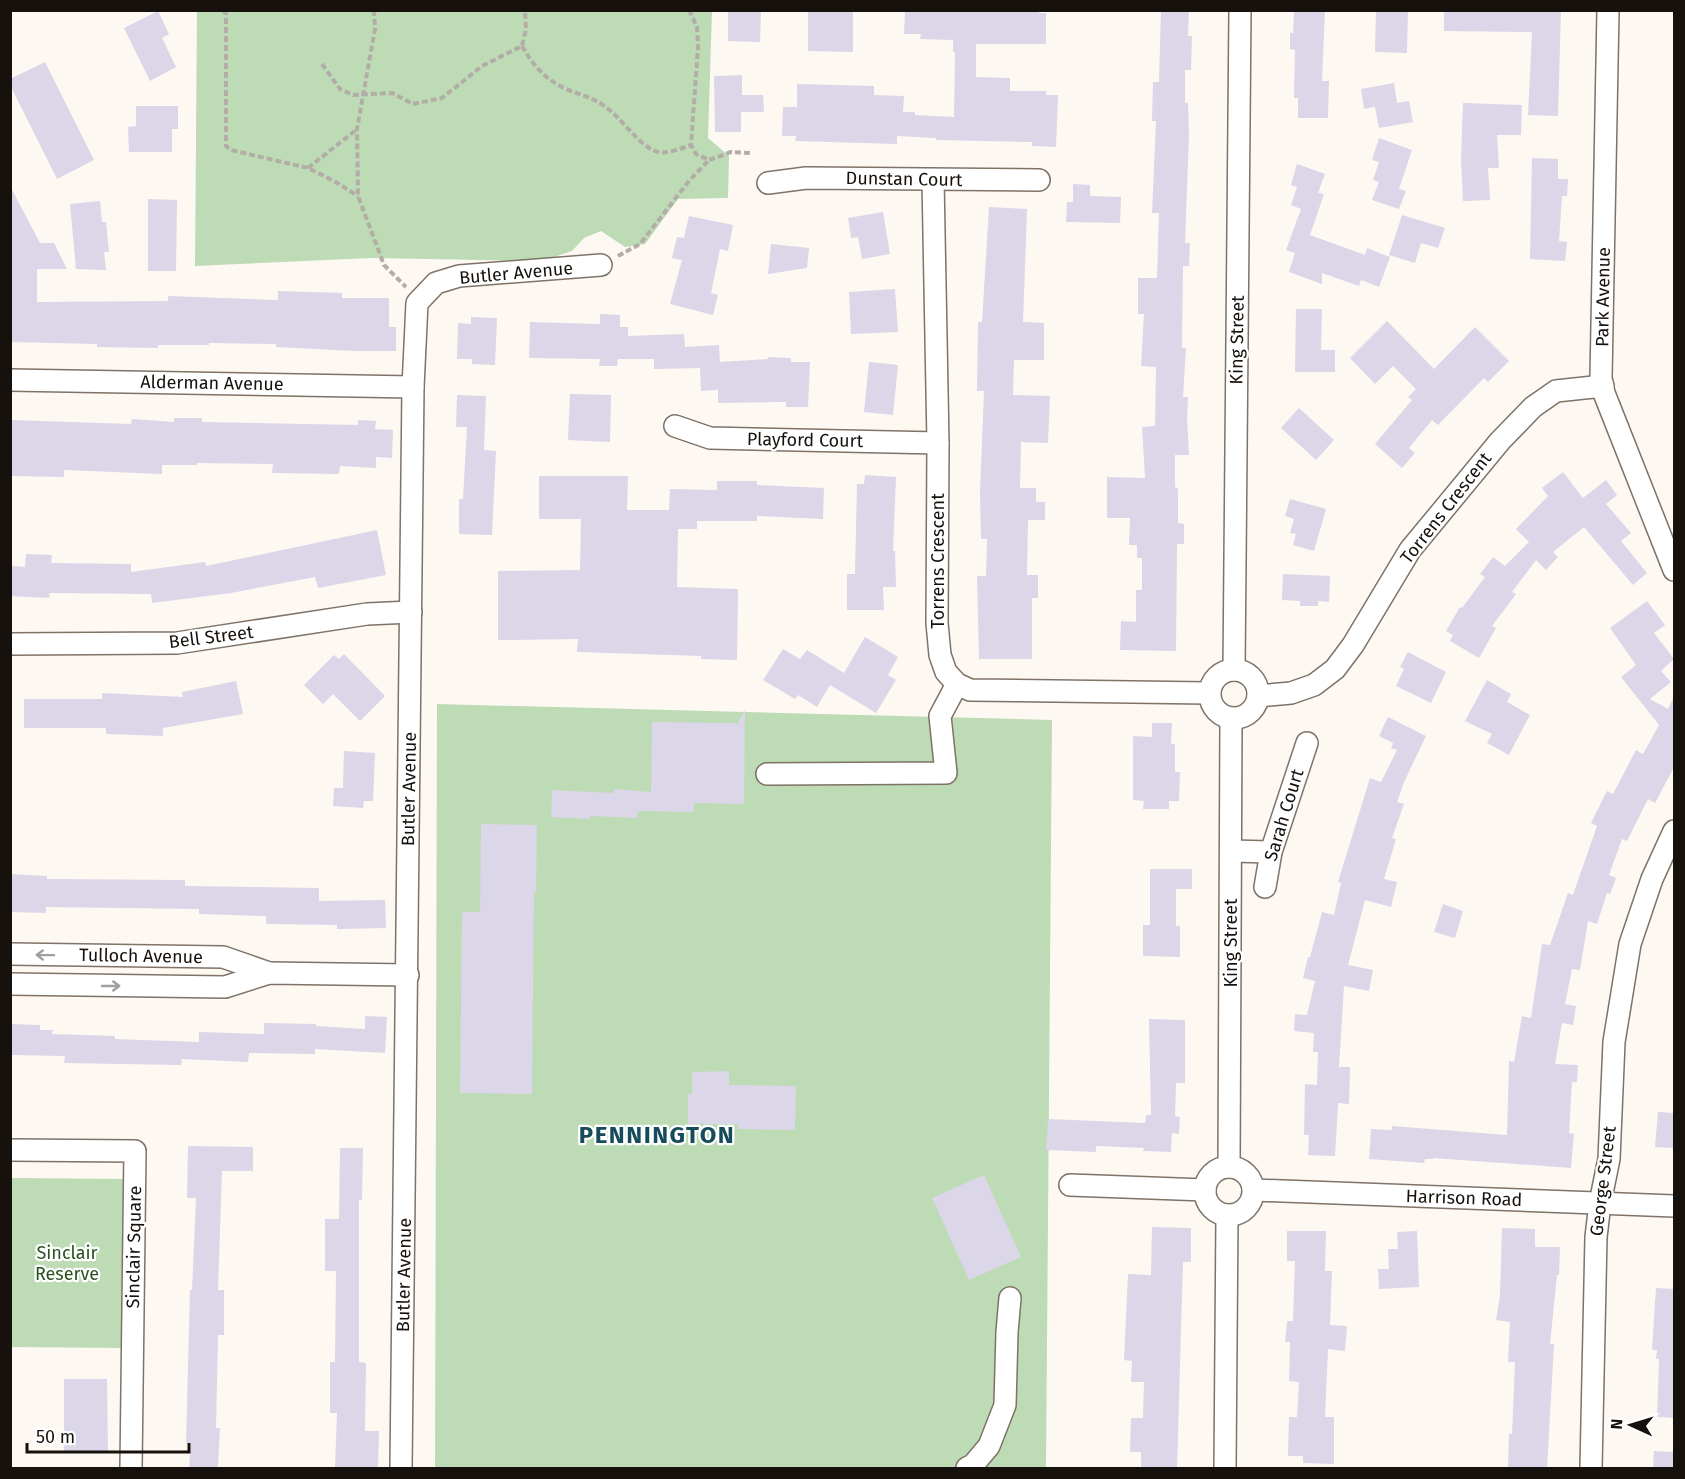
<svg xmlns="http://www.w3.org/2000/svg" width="1685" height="1479" font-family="'Fira Sans',sans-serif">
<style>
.green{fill:#bddbb5}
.building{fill:#dbd6e8}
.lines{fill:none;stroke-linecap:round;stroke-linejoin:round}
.minor-casing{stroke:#7f7266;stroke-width:24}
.path{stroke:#b3ada8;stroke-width:4;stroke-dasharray:6 3;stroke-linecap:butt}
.minor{stroke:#fff;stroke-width:21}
.oneway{stroke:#a2a09e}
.labels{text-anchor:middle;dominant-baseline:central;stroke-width:4.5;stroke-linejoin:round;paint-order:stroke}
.street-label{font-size:18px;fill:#16110c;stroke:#fff}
.park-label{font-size:18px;fill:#29511e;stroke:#fff}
.district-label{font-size:24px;font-weight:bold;letter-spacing:1.5px;fill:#164b5b;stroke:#fff}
</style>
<rect width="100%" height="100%" fill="#fef8f3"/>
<g class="green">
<polygon points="197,11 712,11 708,138 729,156 728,198 678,199 645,244 625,247 601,231 584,238 572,251 542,261 372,258 195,266"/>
<polygon points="437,704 1052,720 1046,1468 435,1468"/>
<polygon points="11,1178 124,1179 122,1348 11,1347"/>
</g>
<g class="building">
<polygon points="728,10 761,10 760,42 728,41"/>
<polygon points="808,10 853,11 853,52 808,51"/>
<polygon points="905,10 1039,10 1039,13 1046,13 1046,44 976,44 976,77 1010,78 1010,91 1046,91 1046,95 1058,95 1056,147 1032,146 1032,142 936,140 936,138 897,136 897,144 795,141 796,136 782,136 783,107 797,107 797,84 874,86 874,95 904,96 903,112 915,112 915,115 954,117 955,52 953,52 953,40 920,39 921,34 904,34"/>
<polygon points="1161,10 1189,10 1188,36 1192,36 1191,70 1185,70 1185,103 1188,103 1189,134 1185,243 1190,243 1189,266 1183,266 1182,348 1186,348 1183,397 1188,397 1187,419 1189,455 1175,455 1175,487 1178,489 1178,523 1184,524 1184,544 1177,544 1176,651 1120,650 1121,621 1136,622 1136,590 1142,590 1142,558 1137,558 1137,545 1129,545 1130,518 1107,518 1107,477 1145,478 1142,427 1155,426 1156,367 1141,366 1144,314 1138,314 1138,278 1157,278 1159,213 1152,213 1156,121 1152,121 1153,82 1159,82"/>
<polygon points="1294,10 1325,10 1322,81 1329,81 1328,118 1298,118 1298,98 1294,98 1295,50 1290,49 1290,33 1293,33"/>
<polygon points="1376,10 1408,10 1407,53 1375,52"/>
<polygon points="1444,10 1561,10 1558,116 1528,115 1532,32 1444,31"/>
<polygon points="158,11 169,34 162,38 176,67 150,81 124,28"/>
<polygon points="45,62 94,160 57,179 10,85 10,79"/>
<polygon points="742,75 742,95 763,95 764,112 741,112 741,132 715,132 714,76"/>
<polygon points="1394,83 1397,103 1409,101 1413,122 1379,128 1375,107 1364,109 1361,89"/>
<polygon points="1463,103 1522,105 1521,135 1497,135 1499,168 1488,168 1490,200 1463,201 1461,160"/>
<polygon points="136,106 178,106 178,129 172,129 172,152 129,152 128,127 136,126"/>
<polygon points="1379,138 1412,150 1399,189 1406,191 1399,209 1372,200 1379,182 1373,180 1379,162 1372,160"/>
<polygon points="1532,158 1558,159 1558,179 1568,179 1567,196 1562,196 1559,241 1567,242 1565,261 1530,259"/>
<polygon points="1297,164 1325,174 1318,193 1324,194 1310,235 1365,255 1367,248 1390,257 1379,287 1361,280 1359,286 1322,273 1322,284 1289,272 1295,253 1286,250 1301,209 1291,205 1297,187 1291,185"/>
<polygon points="1073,184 1090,185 1090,196 1121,197 1120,223 1066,222 1067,202 1073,202"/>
<polygon points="10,186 40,243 54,243 67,269 37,269 37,302 168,301 168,296 278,300 278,291 342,293 342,298 389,298 389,327 396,327 396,351 355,351 276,347 276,344 209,343 209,345 158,345 158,348 97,347 97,344 10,342"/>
<polygon points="148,199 177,200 176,271 148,271"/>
<polygon points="100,201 102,222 106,222 109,252 104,252 106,270 76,269 70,204"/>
<polygon points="989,207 1027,209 1023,322 1044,323 1044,360 1014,360 1013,395 1050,396 1048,443 1021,442 1020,488 1036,488 1036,502 1045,502 1045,520 1028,520 1027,575 1038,575 1038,598 1032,598 1032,659 979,659 977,576 986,576 987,539 981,539 980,492 984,391 977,391 978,322 982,322"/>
<polygon points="883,212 890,254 862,259 858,237 851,238 848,218"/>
<polygon points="1402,215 1445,228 1438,248 1421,243 1415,263 1389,255"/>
<polygon points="689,216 733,225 728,251 720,249 711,293 718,295 713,315 670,304 682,260 672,258 677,237 684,238"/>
<polygon points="771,244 809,248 807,268 768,274"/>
<polygon points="895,289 898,332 851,334 849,292"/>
<polygon points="1296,309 1322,309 1321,350 1335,350 1335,372 1295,372"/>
<polygon points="600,314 620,315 620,327 628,327 628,336 684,334 685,347 719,345 720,362 768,359 768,357 791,358 791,362 810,362 808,407 786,407 786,402 718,403 718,390 701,391 700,368 654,369 654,359 618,359 617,366 599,366 600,359 529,358 530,322 600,324"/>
<polygon points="471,317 497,318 495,365 472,364 472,359 457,359 458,323 471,324"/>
<polygon points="1387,321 1434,369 1475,327 1509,361 1488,382 1484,378 1438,425 1432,420 1409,448 1415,453 1402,468 1375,444 1412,400 1408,397 1416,389 1393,366 1375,384 1350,358"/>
<polygon points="869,362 898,365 893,415 864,412"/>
<polygon points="570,394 611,395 610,442 568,440"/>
<polygon points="457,395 486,396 484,450 496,451 492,535 459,534 459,499 463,499 467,427 456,427"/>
<polygon points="1299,408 1334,440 1316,460 1281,428"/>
<polygon points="174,418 202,418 202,422 358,425 358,420 376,421 375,429 393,430 392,458 376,457 376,468 340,466 339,474 272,473 273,464 197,463 197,465 162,465 162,474 64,470 64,477 10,476 10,420 131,424 132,419 174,422"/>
<polygon points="1563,472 1583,498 1606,480 1617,495 1606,504 1631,533 1621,541 1647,573 1633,585 1584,527 1553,552 1558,557 1546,570 1536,560 1512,592 1516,594 1492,626 1496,628 1479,658 1450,641 1453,635 1446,631 1460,607 1462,608 1485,577 1480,574 1493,557 1505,566 1529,542 1516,529 1548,496 1542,488"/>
<polygon points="865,475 896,477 893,551 895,551 896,587 883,587 884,610 847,610 847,574 855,574 857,484 864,484"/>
<polygon points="539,476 628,476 627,510 669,510 670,489 717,490 717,481 757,481 757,485 824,488 823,519 757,516 757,521 697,521 697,529 678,529 677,587 738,589 737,660 701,659 701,656 577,652 578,639 498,640 498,571 580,570 581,519 539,519"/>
<polygon points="1290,499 1326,509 1314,551 1293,545 1296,534 1290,533 1294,519 1285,516"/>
<polygon points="377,530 386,575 318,588 315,577 231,593 152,603 151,594 50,593 49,598 10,596 10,566 25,567 26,554 52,555 51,563 131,564 131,572 205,562 206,566"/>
<polygon points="1283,574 1330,576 1329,602 1318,601 1318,606 1300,606 1300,601 1282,600"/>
<polygon points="1647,601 1665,625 1654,633 1674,659 1661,671 1671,682 1650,699 1668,709 1674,696 1674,767 1655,803 1648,799 1627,841 1622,839 1609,875 1616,878 1610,894 1607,893 1597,924 1588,921 1580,970 1572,969 1565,1004 1576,1006 1573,1025 1562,1023 1555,1064 1578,1065 1577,1082 1572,1082 1569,1133 1574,1134 1571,1168 1433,1158 1433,1159 1425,1159 1424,1163 1369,1159 1371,1129 1392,1130 1392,1126 1507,1135 1509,1061 1514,1062 1522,1016 1531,1018 1542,944 1550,945 1568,893 1573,895 1597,826 1591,823 1607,791 1613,794 1636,750 1643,754 1659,725 1621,677 1636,665 1610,628"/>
<polygon points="865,637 898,657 888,675 896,680 876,713 830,685 817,707 798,695 795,699 763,680 783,649 800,659 807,650 844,673"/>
<polygon points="1408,652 1446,672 1431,703 1396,686 1404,669 1400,667"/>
<polygon points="344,654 385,696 360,721 333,694 323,704 304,685 334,655 339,659"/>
<polygon points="1487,680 1511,694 1507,702 1530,715 1509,755 1487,743 1492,734 1465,721"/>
<polygon points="236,681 243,714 163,728 163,736 106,734 106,728 24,728 24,699 102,699 102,693 183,697 182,692"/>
<polygon points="745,710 744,804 694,803 694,812 638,811 637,818 590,816 590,819 551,817 552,790 613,793 614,789 651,792 652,722 736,723 736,726"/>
<polygon points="1388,717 1426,736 1404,782 1397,802 1404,804 1392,838 1396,839 1384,879 1397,882 1391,907 1365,900 1348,965 1373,970 1369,991 1344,986 1339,1067 1350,1067 1349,1104 1338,1103 1335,1156 1308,1155 1309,1135 1304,1135 1305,1084 1317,1085 1318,1052 1313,1052 1314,1033 1294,1031 1295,1014 1307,1015 1315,981 1303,978 1308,957 1310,957 1322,912 1334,915 1341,883 1338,882 1370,778 1381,782 1397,750 1391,748 1393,743 1379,736"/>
<polygon points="1152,723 1172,723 1171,744 1175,744 1175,772 1180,772 1179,801 1169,801 1169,809 1143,809 1144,801 1133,800 1133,736 1152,737"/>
<polygon points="344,751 375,753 373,801 364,801 363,808 333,806 334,788 343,788"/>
<polygon points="481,824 537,825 536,892 534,892 532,1094 460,1093 462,912 480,912"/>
<polygon points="1150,869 1192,869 1192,889 1176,889 1176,926 1180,926 1180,957 1143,956 1143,925 1150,925"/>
<polygon points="10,874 47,876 47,879 185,880 185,886 319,888 319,901 385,900 386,928 337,929 337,925 266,924 266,916 199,914 199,909 46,907 46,913 10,912"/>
<polygon points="1443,904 1463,911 1455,938 1434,932"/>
<polygon points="365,1016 387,1017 385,1053 315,1049 315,1054 249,1053 248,1062 182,1059 181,1065 64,1063 65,1056 10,1055 10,1024 40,1025 40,1030 53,1030 52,1034 115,1036 115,1039 199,1042 199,1032 264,1034 264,1023 316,1024 316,1026 365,1029"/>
<polygon points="1149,1019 1185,1020 1185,1083 1176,1083 1175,1116 1180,1117 1179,1134 1172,1133 1171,1152 1143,1151 1144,1148 1096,1146 1096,1152 1046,1150 1048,1119 1145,1123 1146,1115 1151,1115"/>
<polygon points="729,1071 729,1085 796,1086 795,1130 738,1129 738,1124 688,1124 688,1094 692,1094 692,1072"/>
<polygon points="1658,1112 1674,1113 1674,1148 1655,1147"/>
<polygon points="188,1146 253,1147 253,1171 222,1171 218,1290 224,1290 224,1335 218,1335 216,1428 220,1428 218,1468 189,1468 191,1443 186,1443 190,1290 192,1290 196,1198 187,1198"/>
<polygon points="340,1148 363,1148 362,1200 359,1200 359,1362 366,1363 365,1431 379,1431 378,1468 335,1468 337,1413 330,1413 330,1362 335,1362 336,1271 325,1271 325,1219 339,1219"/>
<polygon points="984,1175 1021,1257 969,1280 932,1198"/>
<polygon points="1152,1227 1191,1228 1191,1262 1183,1262 1177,1468 1141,1468 1141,1452 1130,1452 1131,1418 1143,1418 1144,1382 1131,1382 1132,1361 1124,1360 1128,1274 1151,1275"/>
<polygon points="1502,1228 1535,1229 1535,1247 1560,1247 1559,1275 1557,1275 1550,1344 1554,1344 1547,1468 1508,1468 1509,1434 1512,1434 1515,1362 1508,1362 1510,1322 1496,1320 1500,1295"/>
<polygon points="1287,1231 1326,1231 1325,1271 1332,1271 1330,1325 1347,1326 1345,1351 1328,1349 1325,1417 1334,1417 1334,1464 1303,1463 1303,1456 1288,1456 1289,1417 1297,1417 1299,1382 1289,1381 1290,1342 1285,1342 1287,1321 1293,1321 1295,1261 1287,1261"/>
<polygon points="1417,1231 1419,1287 1379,1289 1378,1269 1389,1269 1388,1249 1398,1249 1397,1232"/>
<polygon points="1656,1288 1674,1289 1674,1418 1657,1417 1659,1359 1656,1359 1657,1350 1652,1350"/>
<polygon points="64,1379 107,1379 108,1453 64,1453"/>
<polygon points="1654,1451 1674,1452 1674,1468 1653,1468"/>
</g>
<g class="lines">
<defs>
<g id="minor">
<polyline points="1608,10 1601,378 1604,393 1674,570"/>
<polyline points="933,180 938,443 937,623 940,655 946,672 957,684 970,690 1209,693"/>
<polyline points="768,183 806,178 1039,180"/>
<polyline points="10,380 413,387"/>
<polyline points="675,426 710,438 938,443"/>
<polyline points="10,644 177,643 367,614 411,612"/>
<circle cx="1234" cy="694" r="24"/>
<polyline points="1234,670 1240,10"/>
<polyline points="1258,696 1291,693 1314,685 1335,669 1353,645 1410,550 1500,441 1533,407 1556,391 1603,386"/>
<polyline points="767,774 946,773 940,716 957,684"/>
<polyline points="1231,851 1271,852"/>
<polyline points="1265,887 1271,852 1307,743"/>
<polyline points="10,954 223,957 269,973"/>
<polyline points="10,984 225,987 269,973 408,975"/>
<polyline points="10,1150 135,1151 131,1468"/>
<circle cx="1229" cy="1191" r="24"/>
<polyline points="1229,1167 1231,718"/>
<polyline points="1070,1185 1205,1190"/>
<polyline points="1254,1190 1674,1206"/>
<polyline points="401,1468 413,387 417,303 436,283 459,276 601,265"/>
<polyline points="967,1468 973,1465 989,1446 1005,1405 1007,1332 1010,1298"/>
<polyline points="1225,1468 1227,1215"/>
<polyline points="1591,1468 1596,1237 1600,1203 1609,1159 1614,1042 1630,944 1652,879 1674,831"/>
</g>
</defs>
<use href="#minor" class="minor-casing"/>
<g class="path">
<polyline points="223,10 226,14 226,146 231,150 308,168 334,181 358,196"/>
<polyline points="374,10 375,29 357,129 358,196 384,265 406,287"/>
<polyline points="689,10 697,27 698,47 691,145 696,154 709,160 731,152 750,153"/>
<path d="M 522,46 C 532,64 545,79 564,88 C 579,95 593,97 606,107 C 621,118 639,145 655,151 C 666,155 680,149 691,145"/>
<polyline points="322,64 340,89 353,95 392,93 413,104 442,98 482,66 522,46 526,29 525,10"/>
<polyline points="308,168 356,130"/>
<polyline points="618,256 640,244 689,181 709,160"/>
</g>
<use href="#minor" class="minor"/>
</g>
<defs><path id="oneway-shaft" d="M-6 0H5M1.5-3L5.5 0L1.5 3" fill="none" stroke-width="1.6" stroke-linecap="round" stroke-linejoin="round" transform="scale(1.5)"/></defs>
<g class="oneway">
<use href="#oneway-shaft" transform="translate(45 955) rotate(-179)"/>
<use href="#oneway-shaft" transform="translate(111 986)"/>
</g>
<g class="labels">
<g class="street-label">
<text transform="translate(904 179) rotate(1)">Dunstan Court</text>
<text transform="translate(516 273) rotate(-5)">Butler Avenue</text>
<text transform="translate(1603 297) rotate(-89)">Park Avenue</text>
<text transform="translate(1237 340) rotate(-89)">King Street</text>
<text transform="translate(212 383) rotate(1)">Alderman Avenue</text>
<text transform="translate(805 440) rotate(1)">Playford Court</text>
<text transform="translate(1446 508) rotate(-52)">Torrens Crescent</text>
<text transform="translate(938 561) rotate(-90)">Torrens Crescent</text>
<text transform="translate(211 637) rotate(-7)">Bell Street</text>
<text transform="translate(409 789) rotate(-89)">Butler Avenue</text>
<text transform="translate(1284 815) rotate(-73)">Sarah Court</text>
<text transform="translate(1231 943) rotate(-90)">King Street</text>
<text transform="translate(141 956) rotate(1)">Tulloch Avenue</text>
<text transform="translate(1603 1181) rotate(-83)">George Street</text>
<text transform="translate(1464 1198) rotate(2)">Harrison Road</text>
<text transform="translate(134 1247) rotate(-89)">Sinclair Square</text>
<text transform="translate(404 1275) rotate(-89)">Butler Avenue</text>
</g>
<g class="park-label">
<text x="67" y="1253">Sinclair<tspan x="67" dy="21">Reserve</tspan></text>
</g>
<g class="district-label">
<text x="657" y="1135">PENNINGTON</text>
</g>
</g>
<rect width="1685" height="1479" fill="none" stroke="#16110c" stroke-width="24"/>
<g transform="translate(1631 1425) rotate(274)" stroke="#ffffff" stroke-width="4.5" paint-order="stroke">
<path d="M0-4.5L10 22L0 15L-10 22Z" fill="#16110c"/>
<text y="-9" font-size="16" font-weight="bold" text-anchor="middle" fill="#16110c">N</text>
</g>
<path d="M27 1443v9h162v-9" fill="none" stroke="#16110c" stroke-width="3"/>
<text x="36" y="1443" font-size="18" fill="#16110c" stroke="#ffffff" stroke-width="4.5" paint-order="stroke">50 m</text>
</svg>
